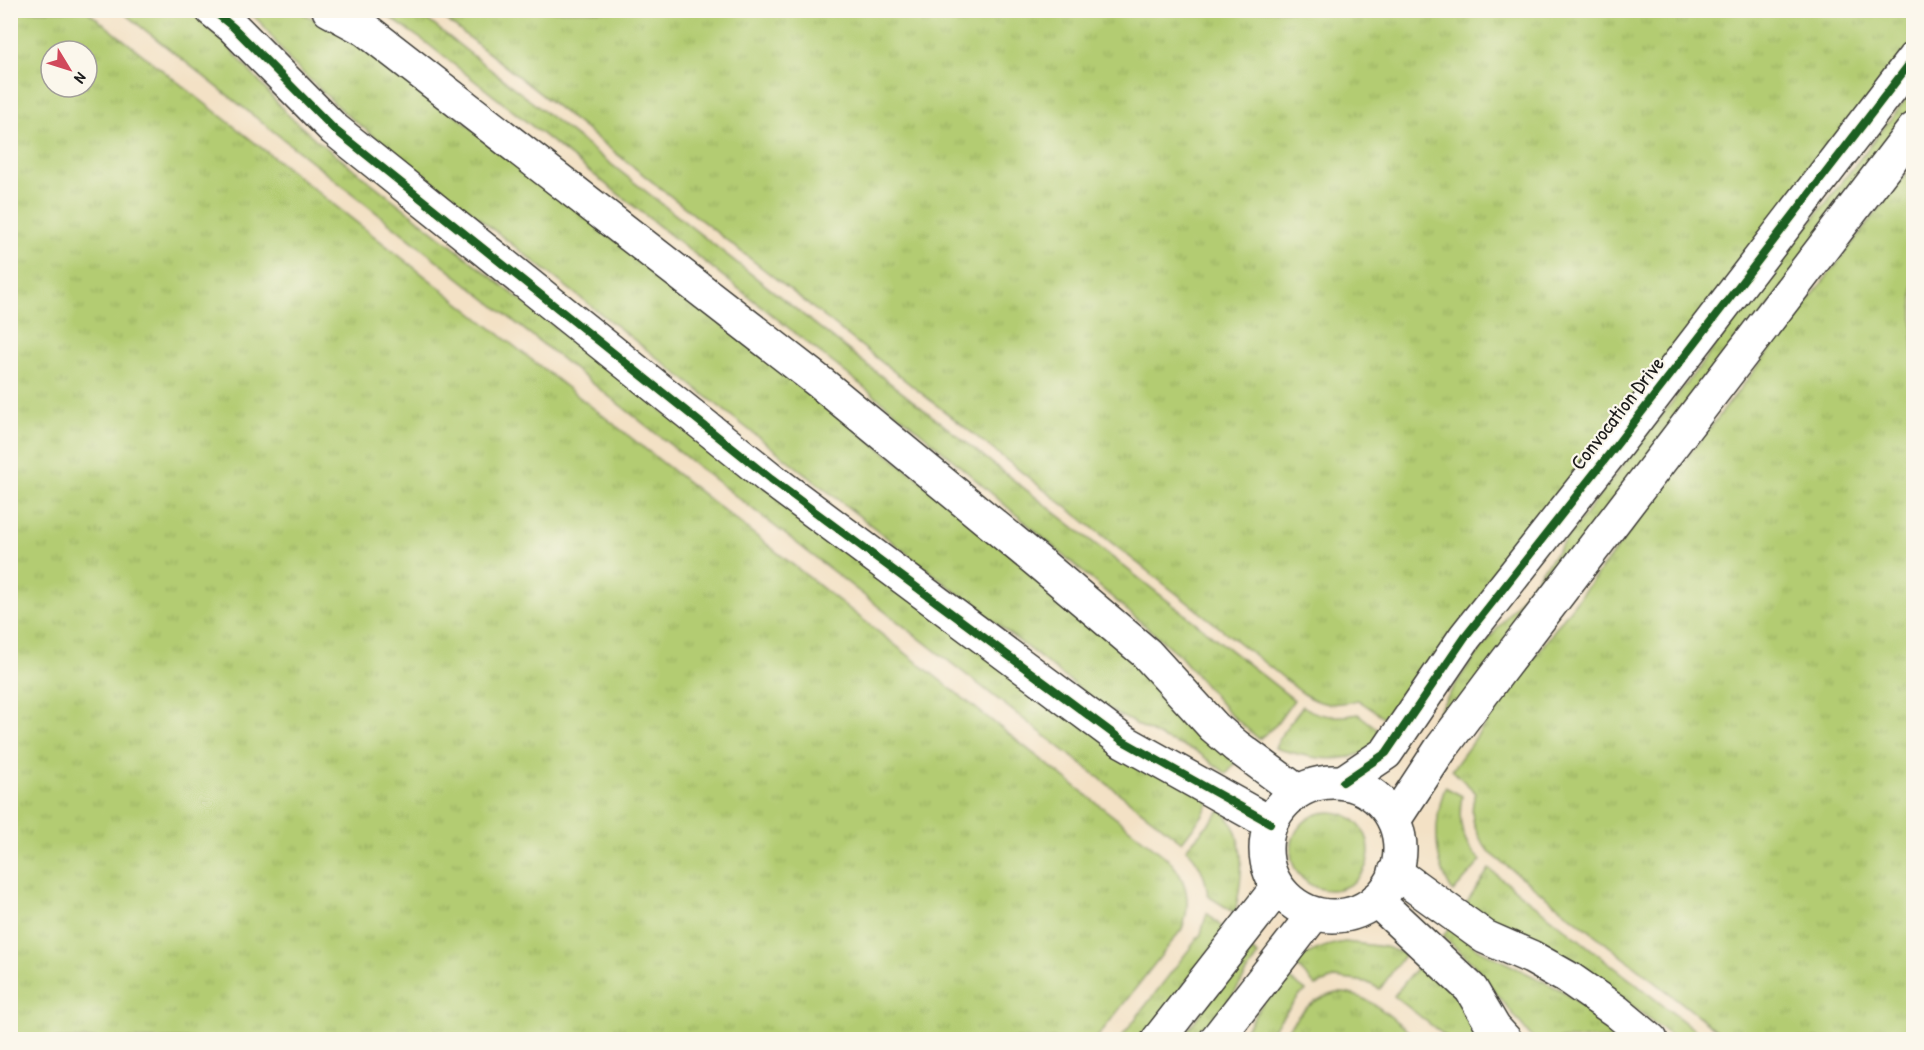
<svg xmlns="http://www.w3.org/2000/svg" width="1924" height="1050" font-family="'Patrick Hand',sans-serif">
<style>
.grass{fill:url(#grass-tufts);stroke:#687447;stroke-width:1.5;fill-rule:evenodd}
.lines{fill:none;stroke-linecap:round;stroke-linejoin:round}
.minor-casing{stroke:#3c3a35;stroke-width:36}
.minor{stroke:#fff;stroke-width:33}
.cycleway-casing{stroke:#fbf7ec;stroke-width:11}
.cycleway{stroke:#1b5e20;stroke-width:8}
.labels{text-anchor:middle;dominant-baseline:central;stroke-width:4.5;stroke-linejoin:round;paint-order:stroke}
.street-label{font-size:21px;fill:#1c1c1c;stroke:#fbf7ec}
</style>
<defs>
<pattern id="grass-tufts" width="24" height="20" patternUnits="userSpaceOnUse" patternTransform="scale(1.5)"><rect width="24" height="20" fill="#b3cc72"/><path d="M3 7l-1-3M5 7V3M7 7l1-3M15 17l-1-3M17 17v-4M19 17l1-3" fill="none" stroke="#99af62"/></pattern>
</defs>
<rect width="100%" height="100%" fill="#fbf7ec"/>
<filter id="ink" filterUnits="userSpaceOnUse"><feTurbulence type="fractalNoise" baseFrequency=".0167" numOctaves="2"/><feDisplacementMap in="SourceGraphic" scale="12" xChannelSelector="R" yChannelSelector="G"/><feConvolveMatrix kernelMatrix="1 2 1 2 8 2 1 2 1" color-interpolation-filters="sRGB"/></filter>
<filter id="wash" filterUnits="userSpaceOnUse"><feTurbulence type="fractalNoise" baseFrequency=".008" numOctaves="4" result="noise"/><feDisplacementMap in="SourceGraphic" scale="24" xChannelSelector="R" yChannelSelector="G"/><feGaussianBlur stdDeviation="1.35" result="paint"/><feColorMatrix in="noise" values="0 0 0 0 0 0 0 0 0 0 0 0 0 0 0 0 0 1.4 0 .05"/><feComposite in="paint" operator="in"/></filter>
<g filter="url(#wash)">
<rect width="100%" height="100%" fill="#f3e1c5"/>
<g class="grass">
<path d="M 1913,10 L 1914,42 L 1395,725 L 1358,700 C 1347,702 1335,705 1324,703 C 1305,699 1286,679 1271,668 L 435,11 Z"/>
<path d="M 10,11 L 87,11 L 1168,859 C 1187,879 1192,903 1182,929 L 1096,1039 L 11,1039 ZM 51,51 L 87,51 L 87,87 L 51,87 Z"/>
<polygon points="121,11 190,11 227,45 287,114 314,138 701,441 1212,797 1202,816 1182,842 701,469"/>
<polygon points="248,11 298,11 345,34 375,52 1122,638 1236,761 1227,774 1196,751 1164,739 1108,709 1089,696 347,115 289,60 263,25"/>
<polygon points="380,11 416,11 1294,700 1276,725 1259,739 1229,713 1180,656 917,429 424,41"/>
<polygon points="1913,90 1913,119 1429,748 1420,740 1463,673"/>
<path d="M 1913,165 L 1913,1039 L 1728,1039 L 1489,852 C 1475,834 1467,814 1476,793 L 1452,770 L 1561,621 Z"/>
<path d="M 1303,706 C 1319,718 1339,718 1358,714 L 1375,727 L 1385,739 C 1377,744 1369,751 1360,754 C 1332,764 1303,756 1275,748 L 1283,732 Z"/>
<path d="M 1445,787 L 1462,796 C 1457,820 1462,844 1481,861 L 1453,892 C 1433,861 1433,822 1445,787 Z"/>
<path d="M 1222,809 C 1248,840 1243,875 1235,913 L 1208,896 C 1206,878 1200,861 1186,849 Z"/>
<circle cx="1330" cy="851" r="39"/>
<polygon points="1489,869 1706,1039 1675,1039 1614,992 1501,931 1466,904"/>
<polygon points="1207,913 1225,930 1144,1039 1119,1040 1201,934"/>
<polygon points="1450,927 1478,949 1561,990 1631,1039 1533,1039 1473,964 1443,936"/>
<path d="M 1345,942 L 1385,947 L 1405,954 L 1380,989 L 1366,982 L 1335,978 L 1316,986 L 1293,962 C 1310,952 1324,945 1345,942 Z"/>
<polygon points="1250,949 1258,955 1232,997 1203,1039 1180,1040"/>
<polygon points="1422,961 1498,1039 1449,1039 1394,996"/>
<polygon points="1282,973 1306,991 1299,996 1265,1039 1239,1040"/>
<path d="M 1337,993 C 1368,991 1394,1021 1418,1039 L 1280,1039 C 1298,1016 1307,1000 1337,993 Z"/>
</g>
</g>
<g filter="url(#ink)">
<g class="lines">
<defs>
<g id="minor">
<polyline points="212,10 233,27 334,129 771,479 1123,741 1270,823"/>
<polyline points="329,10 366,30 822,384 1036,560 1146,653 1214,727 1236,746 1297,791"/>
<polyline points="1343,782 1386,753 1465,637 1618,443 1914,58"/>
<circle cx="1333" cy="849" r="67"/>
<polyline points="1394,820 1440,750 1497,674 1914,129"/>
<polyline points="1395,872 1485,937 1531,957 1570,979 1616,1011 1651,1040"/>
<polyline points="1376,900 1471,989 1494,1028 1505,1040"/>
<polyline points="1158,1040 1277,888"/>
<polyline points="1216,1040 1314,914"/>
</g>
</defs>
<use href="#minor" class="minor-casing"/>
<use href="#minor" class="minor"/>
<defs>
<g id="cycleway">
<polyline points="212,10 233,27 334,129 771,479 1123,741 1270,823"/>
<polyline points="1343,782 1386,753 1465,637 1618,443 1914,58"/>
</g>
</defs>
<use href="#cycleway" class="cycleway-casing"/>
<use href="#cycleway" class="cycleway"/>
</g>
</g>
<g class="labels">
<g class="street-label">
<text transform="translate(1617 413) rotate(-52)">Convocation Drive</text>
</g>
</g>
<rect width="1924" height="1050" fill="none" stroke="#fbf7ec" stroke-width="36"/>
<g transform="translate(69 69) rotate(128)"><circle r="28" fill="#fbf7ec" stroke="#a29f99" stroke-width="1.5"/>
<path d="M0-4.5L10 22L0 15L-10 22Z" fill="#d1495b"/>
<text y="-9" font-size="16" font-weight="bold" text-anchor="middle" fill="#1c1c1c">N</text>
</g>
</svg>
